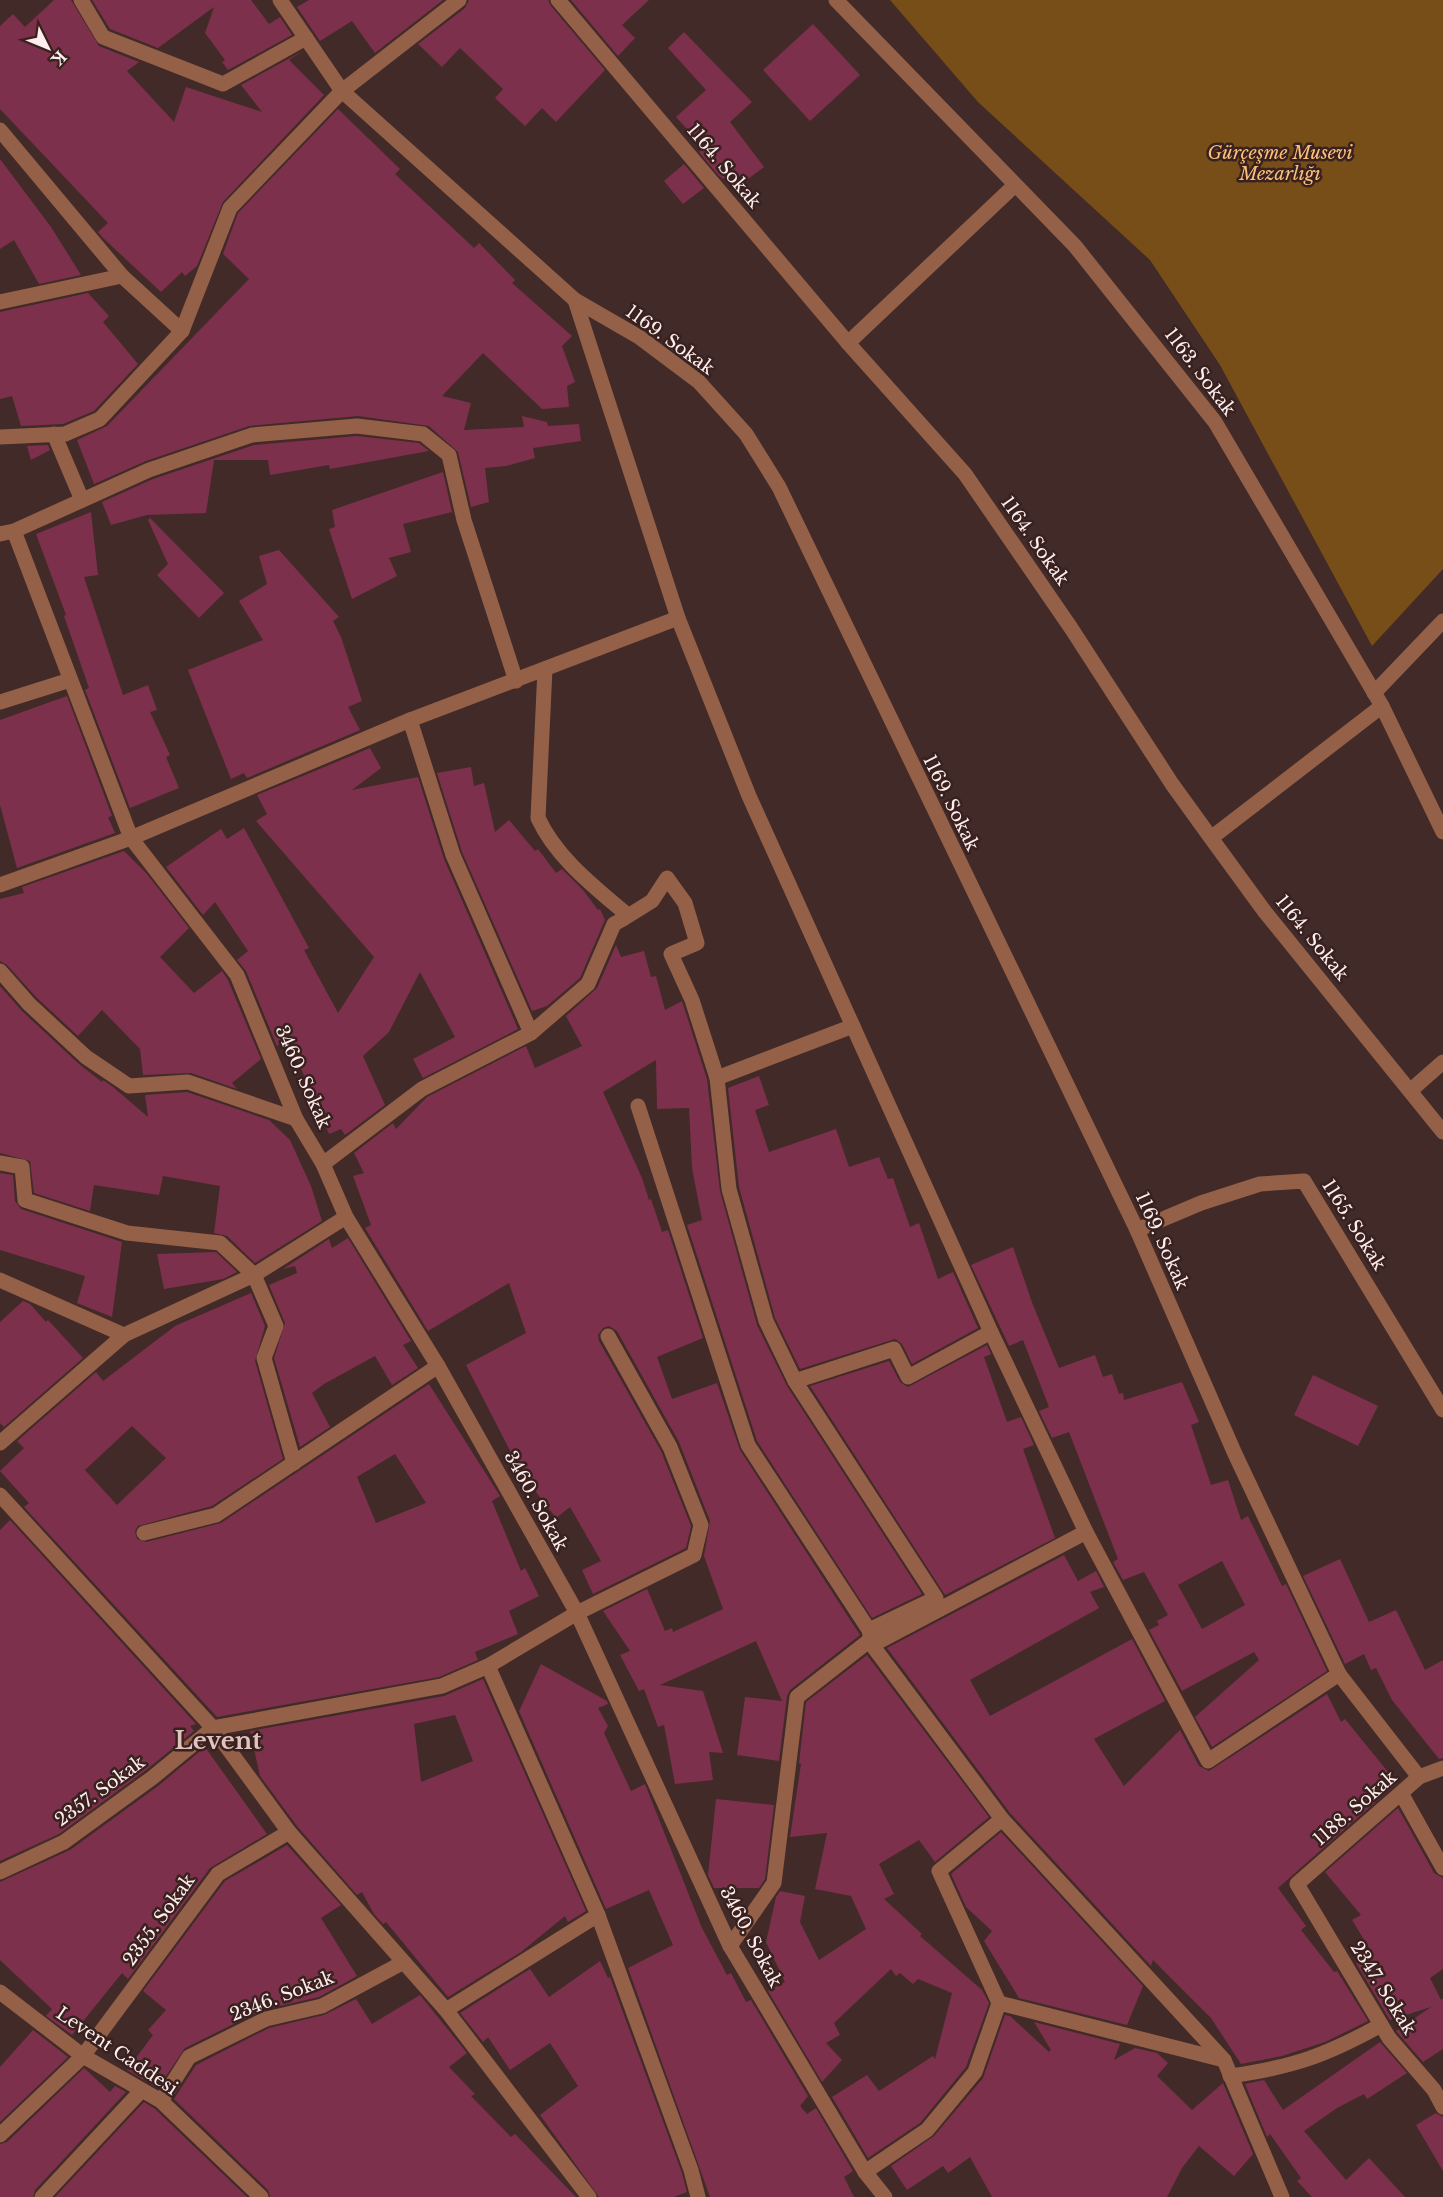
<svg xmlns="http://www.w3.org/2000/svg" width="1443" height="2197" font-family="'Libre Baskerville',serif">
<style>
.green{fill:#774e17}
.building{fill:#7d304b;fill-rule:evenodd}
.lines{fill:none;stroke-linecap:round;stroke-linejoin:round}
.minor{stroke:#946148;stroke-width:15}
.labels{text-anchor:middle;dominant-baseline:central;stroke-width:5;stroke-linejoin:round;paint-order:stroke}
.park-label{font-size:18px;font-style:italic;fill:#fcc07a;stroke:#38211f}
.street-label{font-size:18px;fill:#ffeeed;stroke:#38211f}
.district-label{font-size:24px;font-weight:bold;fill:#e1c2bf;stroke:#38211f}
</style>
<rect width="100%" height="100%" fill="#422a29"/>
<polygon class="green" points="890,0 1443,0 1443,569 1372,646 1220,365 1150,260 978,102"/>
<g class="building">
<polygon points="54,0 71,0 99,46 139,62 127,71 174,122 186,87 262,112 241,85 303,51 289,60 324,95 223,202 197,266 185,276 182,272 161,292 102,237 98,232 108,223 0,109 0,26 13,14 25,27"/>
<polygon points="92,0 251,0 269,24 280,17 292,35 228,70 222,62 225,60 205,33 214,7 158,48 110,29"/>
<polygon points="309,0 443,0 375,53 352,21 320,41 297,7"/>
<polygon points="469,0 548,0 551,6 605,70 556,122 542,108 525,126 495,98 503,89 460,48 442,67 418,44 465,8"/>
<polygon points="571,0 649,0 622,25 635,38 618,56"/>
<polygon points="813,24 860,75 810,121 763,70"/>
<polygon points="684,32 752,102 730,122 764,167 744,182 734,169 724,179 719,176 699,152 704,148 676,117 706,90 668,48"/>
<polygon points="338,109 400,169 395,174 474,248 479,243 515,280 512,283 572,336 562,346 575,382 567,386 569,407 542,409 483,353 442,396 471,403 464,430 524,427 522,416 547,422 548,426 579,424 581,441 533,448 535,458 506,466 485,468 489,502 471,507 458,452 429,426 358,416 249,426 146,461 94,484 77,440 107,426 249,279 223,254 238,213"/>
<polygon points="0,159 51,227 81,275 39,284 14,240 0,249"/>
<polygon points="684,164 704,188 683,204 664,181"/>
<polygon points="88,293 109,316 103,322 138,364 94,411 63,424 21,426 12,396 0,399 0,312"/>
<polygon points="357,436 419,443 429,451 330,469 329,465 270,475 268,460 214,460 206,513 147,515 111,525 102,502 153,479 254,445"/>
<polygon points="48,445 50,450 31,460 27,446"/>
<polygon points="443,472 452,512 403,524 411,552 389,558 397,576 352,599 329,529 335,527 332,510"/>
<polygon points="91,512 98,575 84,577 123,695 148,685 157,710 150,712 170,755 166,757 179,788 130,808 85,690 89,688 64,616 66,615 36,534"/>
<polygon points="150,518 224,593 199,618 157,575 168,564 148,520"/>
<polygon points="279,550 339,617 333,621 341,637 362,701 348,707 360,730 247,778 244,773 231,779 188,670 263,640 239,601 267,584 259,556"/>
<polygon points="67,696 112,816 108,817 115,833 17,868 0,805 0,720"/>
<polygon points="370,748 381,768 352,790 418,777 444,859 518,1029 423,1078 413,1059 455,1037 420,972 389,1032 363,1056 385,1105 345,1135 341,1129 329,1134 288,1038 277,1046 246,971 237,960 248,951 215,902 203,915 166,867 221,829 227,839 244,828 309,948 304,950 338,1013 374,957 256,821 267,814 257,795"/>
<polygon points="471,767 474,786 484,783 495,832 509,820 535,851 538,849 556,873 562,869 583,890 598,910 600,909 605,920 580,978 547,1006 532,1011 462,852 437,773"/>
<polygon points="124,851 147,874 189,928 160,957 194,993 222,971 228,980 261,1059 232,1083 237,1089 191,1073 143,1075 140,1049 102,1010 78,1036 36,997 7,965 0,961 0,899 24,893 22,887"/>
<polygon points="616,945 621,957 644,951 651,977 656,976 665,1010 682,1001 707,1079 720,1191 757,1325 787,1386 922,1594 872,1618 757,1441 687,1225 702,1220 692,1168 689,1108 657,1109 656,1060 603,1092 642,1178 649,1200 651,1199 662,1232 668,1230 703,1338 657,1357 672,1399 717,1383 740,1450 860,1635 790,1690 787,1696 779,1761 737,1755 745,1697 782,1701 756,1641 660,1685 703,1691 723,1753 709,1752 713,1780 675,1784 664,1725 658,1727 644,1689 639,1691 620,1655 630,1651 603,1611 647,1589 665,1631 672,1628 673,1632 723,1609 704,1556 710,1521 679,1442 617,1331 609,1326 603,1328 598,1335 599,1341 661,1451 691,1526 686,1548 593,1594 582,1570 601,1561 570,1507 556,1518 522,1474 466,1365 526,1333 509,1283 428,1331 365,1228 371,1225 353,1176 364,1173 354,1153 393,1123 396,1129 427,1097 526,1046 535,1068 582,1046 566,1016 597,988"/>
<polygon points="0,986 22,1011 79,1064 102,1082 103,1080 113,1087 148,1117 145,1095 187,1092 269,1120 290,1140 311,1186 322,1221 255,1263 227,1236 214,1233 220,1186 163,1176 159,1195 94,1185 90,1211 34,1193 30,1161 0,1153"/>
<polygon points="759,1076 769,1105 755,1110 769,1152 836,1129 849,1167 879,1157 888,1179 893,1178 910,1227 919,1223 938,1279 953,1272 978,1328 912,1364 902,1344 895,1339 800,1369 775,1318 739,1187 728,1088"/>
<polygon points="0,1173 13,1175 15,1201 21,1209 122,1242 112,1317 77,1303 85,1276 0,1250"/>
<polygon points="348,1238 411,1341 403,1345 418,1368 392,1385 375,1356 324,1384 312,1393 330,1427 300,1447 274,1358 285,1323 269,1285 297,1273 295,1266 283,1269 329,1239 332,1248"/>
<path d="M 1013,1247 L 1033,1305 L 1059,1368 L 1095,1355 L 1103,1377 L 1112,1374 L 1119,1394 L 1123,1393 L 1124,1400 L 1182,1382 L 1199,1422 L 1191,1425 L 1211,1485 L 1228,1480 L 1241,1520 L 1248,1516 L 1282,1586 L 1286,1584 L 1327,1671 L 1212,1747 L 1195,1717 L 1259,1660 L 1254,1652 L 1182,1691 L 1149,1630 L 1159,1625 L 1157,1621 L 1168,1615 L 1144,1572 L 1123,1580 L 1113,1562 L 1118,1559 L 1069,1432 L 1052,1438 L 1039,1411 L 1049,1407 L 1023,1340 L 1009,1346 L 971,1265 ZM 1222,1561 L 1245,1605 L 1202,1629 L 1178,1585 Z"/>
<polygon points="216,1252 237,1272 223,1279 164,1289 157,1254"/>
<path d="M 251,1293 L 265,1326 L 255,1361 L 283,1459 L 212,1506 L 138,1526 L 135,1531 L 137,1539 L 146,1542 L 221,1523 L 429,1384 L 500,1496 L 492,1501 L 521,1571 L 525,1568 L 539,1596 L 509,1611 L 518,1634 L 475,1652 L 478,1660 L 439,1677 L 217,1717 L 24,1507 L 29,1503 L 0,1471 L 24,1448 L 17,1441 L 96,1372 L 103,1381 L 175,1326 ZM 132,1426 L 166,1458 L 117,1505 L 85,1470 ZM 395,1454 L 426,1503 L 376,1523 L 357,1477 Z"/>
<polygon points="23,1301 30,1304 46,1322 48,1320 83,1358 4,1427 0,1423 0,1322"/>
<polygon points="987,1345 991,1354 984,1357 1007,1422 1021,1417 1034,1445 1023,1449 1055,1538 945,1595 810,1386 889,1361 900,1382 908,1387"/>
<polygon points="1313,1375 1378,1406 1358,1446 1294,1415"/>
<polygon points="10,1520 196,1724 190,1726 194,1731 146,1770 59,1834 0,1861 0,1530"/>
<polygon points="1064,1555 1078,1581 1096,1571 1104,1587 1090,1592 1099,1608 970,1680 990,1716 1132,1639 1165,1701 1094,1739 1124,1786 1180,1730 1199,1766 1209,1771 1327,1694 1341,1722 1345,1719 1397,1783 1278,1888 1306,1926 1301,1930 1334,1972 1337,1971 1368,2021 1325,2042 1282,2056 1241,2064 1211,2018 1153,1960 1151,1966 1010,1813 887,1648"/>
<polygon points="1340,1559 1369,1622 1396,1610 1425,1670 1443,1660 1443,1758 1439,1759 1392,1700 1376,1668 1371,1670 1364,1654 1345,1664 1303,1576"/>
<polygon points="867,1655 989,1817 935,1862 919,1840 879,1864 894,1894 884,1899 922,1934 920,1936 982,1990 989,2003 966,2067 920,2123 868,2158 832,2097 867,2075 879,2091 933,2056 935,2059 952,1993 918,1979 913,1984 900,1973 896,1976 891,1969 834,2023 840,2035 826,2043 842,2060 822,2082 768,1991 785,1982 766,1942 776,1897 780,1891 805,1896 800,1922 819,1960 866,1929 851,1896 815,1889 827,1833 790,1837 801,1764 799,1763 806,1702"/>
<polygon points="541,1664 607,1701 608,1704 598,1708 608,1726 604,1733 631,1791 645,1784 702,1928 727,1975 731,1973 746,2002 751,2000 808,2096 800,2106 807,2114 816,2108 853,2171 844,2177 854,2197 710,2197 628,1968 673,1945 649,1890 606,1909 519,1711"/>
<path d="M 483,1679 L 586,1911 L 568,1922 L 565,1916 L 521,1952 L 448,1997 L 386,1922 L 383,1924 L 374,1914 L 362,1892 L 357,1895 L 297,1826 L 260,1776 L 250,1731 L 444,1696 ZM 455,1715 L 473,1761 L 421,1782 L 414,1724 Z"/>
<polygon points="205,1747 267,1834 210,1868 128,1979 122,1973 72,2035 46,2016 52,2009 0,1960 0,1882 70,1850 158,1786"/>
<polygon points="716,1799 774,1805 765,1879 759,1888 714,1888 708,1875"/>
<polygon points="1398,1808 1434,1873 1443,1878 1443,1969 1430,1978 1441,2000 1443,1998 1443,2049 1423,2062 1396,2031 1431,2007 1390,2020 1356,1963 1374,1956 1352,1920 1361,1915 1325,1872"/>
<polygon points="1001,1832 1143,1986 1127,2025 1019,1998 984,1941 992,1931 966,1907 951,1874"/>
<polygon points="287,1845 341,1905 321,1918 357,1976 319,1997 262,2010 185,2048 158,2088 127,2070 153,2035 148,2030 166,2010 143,1991 225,1881"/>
<polygon points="600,1961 608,1978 610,1977 682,2173 687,2192 674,2197 599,2197 540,2115 578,2086 550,2043 510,2070 488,2037 483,2042 460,2013 530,1969 549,1997"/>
<polygon points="420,1995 467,2053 449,2067 475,2094 471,2096 511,2137 515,2134 576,2197 270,2197 268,2190 174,2099 196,2065 269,2028 324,2015 356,1999 372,2024"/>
<polygon points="1005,2015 1010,2016 1049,2052 1051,2050 1034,2022 1120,2044 1114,2060 1135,2048 1157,2053 1168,2063 1157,2076 1192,2110 1223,2083 1253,2154 1234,2176 1199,2146 1182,2168 1167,2197 992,2197 970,2157 948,2173 943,2166 907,2190 891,2166 934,2136 983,2078"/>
<polygon points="33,2030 68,2057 0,2122 0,2067"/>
<polygon points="1380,2042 1407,2073 1367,2099 1364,2094 1337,2108 1304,2131 1346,2180 1369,2158 1405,2197 1312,2197 1297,2181 1301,2178 1270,2134 1267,2137 1245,2084 1264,2080 1283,2110"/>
<polygon points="84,2068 110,2092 115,2086 126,2092 35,2190 33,2197 0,2197 0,2144 7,2142"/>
<polygon points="144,2102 155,2109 247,2197 55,2197"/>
<polygon points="1436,2113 1443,2117 1443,2171 1416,2125"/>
</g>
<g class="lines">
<g class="minor">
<polyline points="81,0 103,37 223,84 306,38"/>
<polyline points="280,0 342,91 575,300 639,337 699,382 746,434 779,487 1137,1230 1235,1454 1339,1674 1419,1777"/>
<polyline points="558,0 848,343 965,474 1071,628 1172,784 1211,838 1265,912 1443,1132"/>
<polyline points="836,0 1075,246 1215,422 1382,706 1443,832"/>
<polyline points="0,130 122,276 0,302"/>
<polyline points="122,276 182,331"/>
<polyline points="575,300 678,618 749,796 991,1332 1086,1532 1208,1761 1339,1674"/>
<polyline points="848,343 1015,185"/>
<polyline points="54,434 82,500"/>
<polyline points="0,437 65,434 100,419 182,331 230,208 342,91 459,0"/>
<polyline points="14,531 131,838 237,975 296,1119 323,1164 346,1217 438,1366 577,1613 730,1946 865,2172 885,2197"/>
<polyline points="0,534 14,531 149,470 252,435 357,426 423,434 449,455 464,520 516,681"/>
<polyline points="1374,693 1443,621"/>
<polyline points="0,702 70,680"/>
<polyline points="410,720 453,855 531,1033"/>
<polyline points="1211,838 1382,706"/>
<polyline points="0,885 131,838 410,720 678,618"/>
<polyline points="623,919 652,901 667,878 685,903 697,943 671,954 692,1000 717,1078 729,1189 766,1321 795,1381 936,1598 869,1630"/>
<polyline points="0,971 29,1004 86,1057 129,1086 188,1082 296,1119"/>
<polyline points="717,1078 853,1026"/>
<polyline points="1410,1091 1443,1062"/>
<polyline points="638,1106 748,1445 869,1630 872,1645 1002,1819 1224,2060 1282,2197"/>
<polyline points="0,1163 22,1167 25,1200 127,1233 220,1243 254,1275 276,1326 264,1358 294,1463"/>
<path d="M 323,1164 L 422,1089 L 531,1033 L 588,984 L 614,924 L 623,919 L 625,913 C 592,885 556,857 538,818 L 545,669"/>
<polyline points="1137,1230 1201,1203 1260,1184 1304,1181 1443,1410"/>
<polyline points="0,1280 124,1335"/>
<polyline points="795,1381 894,1349 908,1377 991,1332"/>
<polyline points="0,1443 124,1335 254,1275 346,1217"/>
<polyline points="0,1495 213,1728 289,1832 446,2010 589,2197"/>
<polyline points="144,1533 216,1515 438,1366"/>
<polyline points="872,1645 1086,1532"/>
<polyline points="488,1666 598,1915 691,2170 698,2197"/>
<polyline points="1443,1768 1419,1777 1297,1884 1389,2038 1434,2090 1443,2107"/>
<polyline points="1401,1793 1443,1868"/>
<polyline points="0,1872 64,1842 152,1778 213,1728 442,1686 488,1666 577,1613 694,1555 701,1525 670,1447 608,1336"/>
<polyline points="730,1946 774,1883 797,1697 870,1640"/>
<polyline points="0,1992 83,2056 161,2101 261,2197"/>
<polyline points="999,2003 939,1871 1002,1819"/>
<polyline points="446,2010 598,1915"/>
<path d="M 1230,2076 C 1293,2067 1325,2056 1381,2025"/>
<polyline points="161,2101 189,2057 266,2019 322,2006 402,1963"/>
<polyline points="0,2135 83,2056 218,1874 289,1832"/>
<polyline points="865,2172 927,2130 975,2072 999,2003 1224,2060"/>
<polyline points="42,2197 141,2091"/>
</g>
</g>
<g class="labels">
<g class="park-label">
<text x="1280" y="153">Gürçeşme Musevi<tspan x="1280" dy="21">Mezarlığı</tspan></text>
</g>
<g class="street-label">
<text transform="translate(724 166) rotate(50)">1164. Sokak</text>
<text transform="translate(670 340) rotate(36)">1169. Sokak</text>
<text transform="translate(1200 372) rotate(53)">1163. Sokak</text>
<text transform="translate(1035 541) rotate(55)">1164. Sokak</text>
<text transform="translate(951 803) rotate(64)">1169. Sokak</text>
<text transform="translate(1312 938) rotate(51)">1164. Sokak</text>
<text transform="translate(303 1077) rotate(66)">3460. Sokak</text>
<text transform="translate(1354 1225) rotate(58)">1165. Sokak</text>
<text transform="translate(1162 1241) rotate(66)">1169. Sokak</text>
<text transform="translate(536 1501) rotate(61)">3460. Sokak</text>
<text transform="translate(100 1791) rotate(-36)">2357. Sokak</text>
<text transform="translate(1355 1808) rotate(-41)">1188. Sokak</text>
<text transform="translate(159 1920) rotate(-54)">2355. Sokak</text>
<text transform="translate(751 1937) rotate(62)">3460. Sokak</text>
<text transform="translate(1383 1988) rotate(58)">2347. Sokak</text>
<text transform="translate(282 1996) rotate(-21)">2346. Sokak</text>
<text transform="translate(117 2051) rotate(34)">Levent Caddesi</text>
</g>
<g class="district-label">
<text x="218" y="1740">Levent</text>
</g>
</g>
<g transform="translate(48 48) rotate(133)" stroke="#38211f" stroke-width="4.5" paint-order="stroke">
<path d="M0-4.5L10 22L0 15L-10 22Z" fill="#ffeeed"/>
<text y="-9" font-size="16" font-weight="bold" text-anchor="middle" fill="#ffeeed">K</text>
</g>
</svg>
